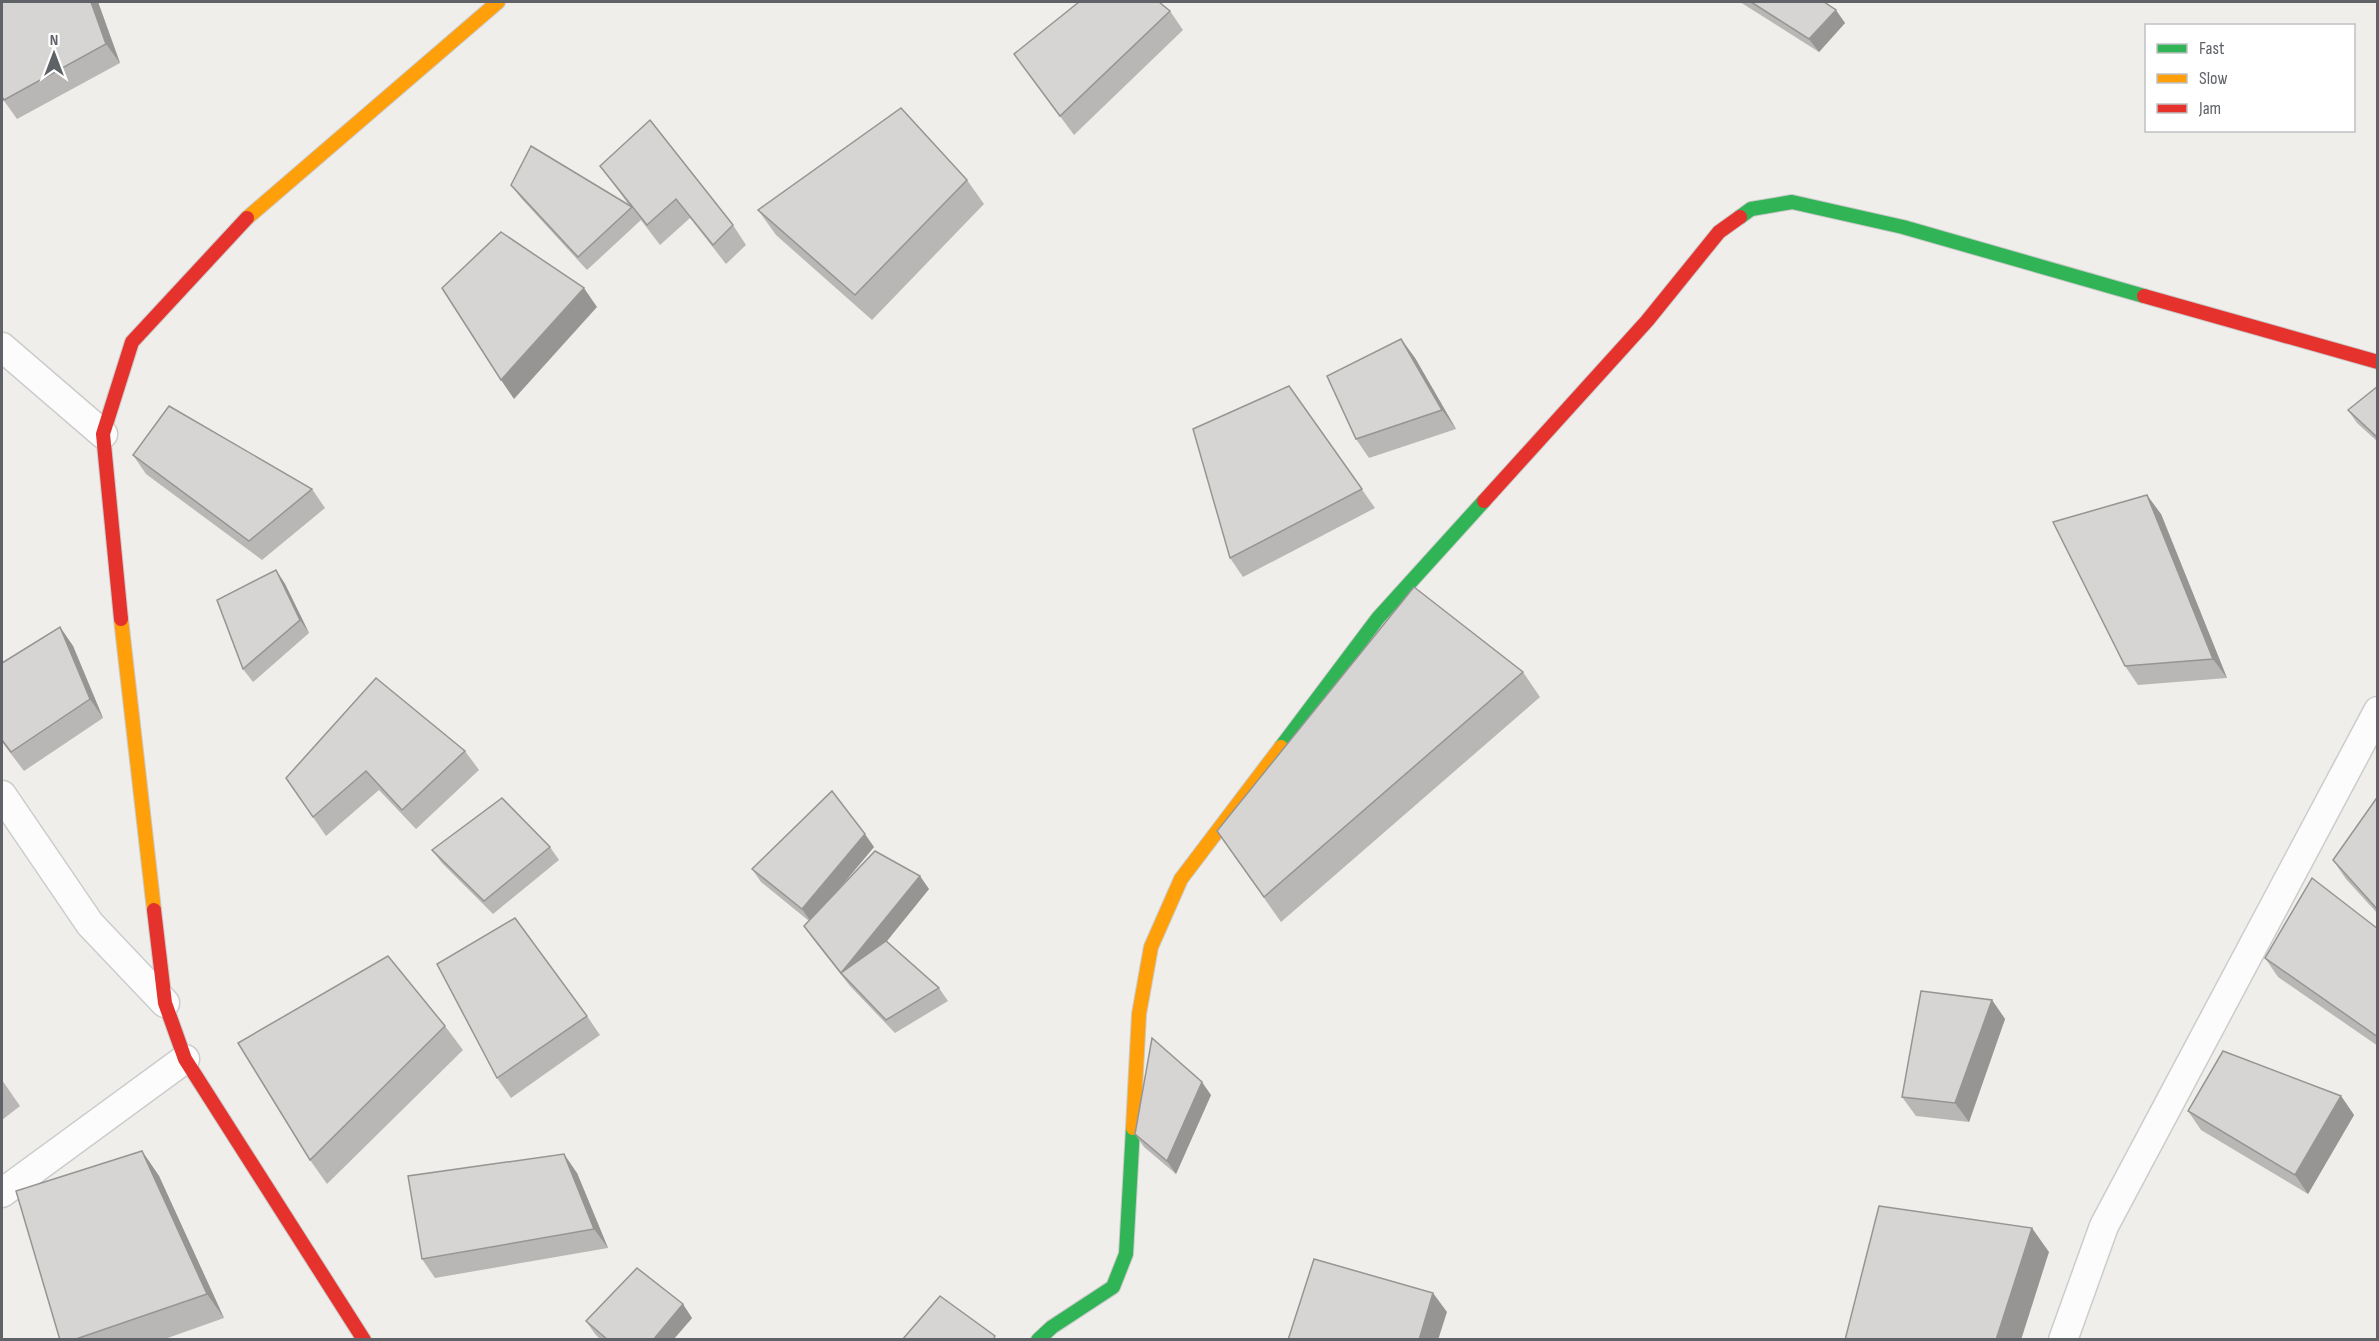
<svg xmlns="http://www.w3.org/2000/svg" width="2379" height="1341" font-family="'Sofia Sans Condensed',sans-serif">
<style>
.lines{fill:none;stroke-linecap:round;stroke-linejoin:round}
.street-casing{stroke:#cbcccc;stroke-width:31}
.fast-casing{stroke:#cacacb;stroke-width:16}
.slow-casing{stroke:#cacacb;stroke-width:16}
.jam-casing{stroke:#cacacb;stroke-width:16}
.street{stroke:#fdfcfc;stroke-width:28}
.fast{stroke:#30b455;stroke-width:14}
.slow{stroke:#ff9f0a;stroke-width:14}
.jam{stroke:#e5322d;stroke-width:14}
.wall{fill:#b8b7b5}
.shaded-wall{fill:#969594}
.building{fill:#d6d5d3;stroke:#969594;stroke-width:1.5}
</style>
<rect width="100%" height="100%" fill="#efeeea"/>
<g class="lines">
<defs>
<g id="street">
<polyline points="2,347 103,434"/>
<polyline points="2,795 90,924 165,1003"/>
<polyline points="2,1193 185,1059"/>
<polyline points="2063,1340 2104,1226 2378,711"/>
</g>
<g id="fast">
<polyline points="1740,217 1751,209 1792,202 1903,227 2144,296"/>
<polyline points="1281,747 1378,618 1484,501"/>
<polyline points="1038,1340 1052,1327 1113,1287 1126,1254 1133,1128"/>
</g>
<g id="slow">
<polyline points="247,218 498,2"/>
<polyline points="121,619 154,910"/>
<polyline points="1133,1128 1139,1014 1151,947 1181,879 1281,747"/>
</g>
<g id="jam">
<polyline points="2144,296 2378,362"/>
<polyline points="1484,501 1647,321 1719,232 1740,217"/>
<polyline points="121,619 103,434 132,342 247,218"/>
<polyline points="154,910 165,1003 185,1059 364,1340"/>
</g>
</defs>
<use href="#street" class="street-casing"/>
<use href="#fast" class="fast-casing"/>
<use href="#slow" class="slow-casing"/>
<use href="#jam" class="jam-casing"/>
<use href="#street" class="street"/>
<use href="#fast" class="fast"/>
<use href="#slow" class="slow"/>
<use href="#jam" class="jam"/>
</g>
<g class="wall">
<polygon points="2,2 98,2 120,63 17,119 2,98"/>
<polygon points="1740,2 1824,2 1845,23 1819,52"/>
<polygon points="1170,11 1183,30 1074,135 1014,54"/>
<polygon points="650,120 733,225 746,245 726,264 690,218 660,245 641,220 587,270 521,198 511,185 629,205 600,166"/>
<polygon points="967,180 984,204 872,320 776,235 758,210"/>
<polygon points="1401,339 1415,358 1456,429 1369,458 1356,439"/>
<polygon points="1289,386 1375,508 1243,577 1230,558"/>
<polygon points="2378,386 2378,442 2357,423 2348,410"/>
<polygon points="133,455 312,489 325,508 262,560 146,474"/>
<polygon points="2161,514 2227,678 2138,685 2125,666"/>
<polygon points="276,570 285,584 309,633 253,682 243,669"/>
<polygon points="60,627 73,646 103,718 24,771 2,742 2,663"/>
<polygon points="1523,672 1540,697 1281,922 1234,856"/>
<polygon points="465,751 479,770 416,829 379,790 326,836 286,778"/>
<polygon points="2378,800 2378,914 2346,879 2333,860"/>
<polygon points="550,847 559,860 493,914 442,863 432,850"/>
<polygon points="874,847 833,896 929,889 887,941 939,988 948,1001 895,1033 850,986 813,939 804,926 809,921 761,882 752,869"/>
<polygon points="2378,929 2378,1046 2278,977 2265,958"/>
<polygon points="1992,1000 2005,1019 1969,1122 1916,1116 1902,1097"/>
<polygon points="587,1016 600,1035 511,1098 497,1078"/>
<polygon points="445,1026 463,1050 327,1184 310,1160"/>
<polygon points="2,1080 20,1106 2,1120"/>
<polygon points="1211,1095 1176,1174 1144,1147 1135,1134"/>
<polygon points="2341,1096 2354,1115 2308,1194 2201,1130 2188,1111"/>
<polygon points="142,1151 159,1176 224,1318 162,1340 60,1340"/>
<polygon points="577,1173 608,1248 435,1278 422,1259"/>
<polygon points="692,1318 673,1340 601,1340 595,1334 586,1321"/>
</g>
<g class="shaded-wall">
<polygon points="91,2 98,2 120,63 106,44"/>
<polygon points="1836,10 1845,23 1819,52 1809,39"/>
<polygon points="584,288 597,307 514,399 501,380"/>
<polygon points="1401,339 1415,358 1456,429 1442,410"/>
<polygon points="2147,495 2161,514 2227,678 2213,659"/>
<polygon points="276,570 285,584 309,633 300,620"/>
<polygon points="60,627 73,646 103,718 90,699"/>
<polygon points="865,834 874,847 811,922 802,909"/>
<polygon points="920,876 929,889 852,984 841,973"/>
<polygon points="1992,1000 2005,1019 1969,1122 1955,1103"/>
<polygon points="1202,1082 1211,1095 1176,1174 1167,1161"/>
<polygon points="2341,1096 2354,1115 2308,1194 2295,1175"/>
<polygon points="142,1151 159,1176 224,1318 207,1294"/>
<polygon points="564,1154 577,1173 608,1248 594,1229"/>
<polygon points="2032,1228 2049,1252 2021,1340 1996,1340"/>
<polygon points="1433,1293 1447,1312 1438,1340 1419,1340"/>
<polygon points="683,1304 692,1318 673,1340 653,1340"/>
</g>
<g class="building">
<polygon points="2,2 91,2 106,44 4,100 2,97"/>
<polygon points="1079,2 1159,2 1170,11 1060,116 1014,54"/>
<polygon points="1751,2 1824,2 1836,10 1809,39"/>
<polygon points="901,108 967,180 855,295 758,210"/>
<polygon points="650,120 733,225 713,245 676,199 647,225 600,166"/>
<polygon points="531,146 632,207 578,257 511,185"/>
<polygon points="501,232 584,288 501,380 442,288"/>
<polygon points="1401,339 1442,410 1356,439 1327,376"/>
<polygon points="1289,386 1362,489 1230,558 1193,429"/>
<polygon points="2378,386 2378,438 2348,410"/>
<polygon points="169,406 312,489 249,541 133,455"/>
<polygon points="2147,495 2213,659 2125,666 2053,522"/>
<polygon points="276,570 300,620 243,669 217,600"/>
<polygon points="1414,587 1523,672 1264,897 1217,831"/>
<polygon points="60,627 90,699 11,752 2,740 2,663"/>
<polygon points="376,678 465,751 402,810 366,771 313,817 286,778"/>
<polygon points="832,791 865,834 802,909 752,869"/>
<polygon points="502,798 550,847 484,901 432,850"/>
<polygon points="2376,799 2378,800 2378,910 2333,860"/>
<polygon points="875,851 920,876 841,973 804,926"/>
<polygon points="2312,878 2378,929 2378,1037 2265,958"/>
<polygon points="515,918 587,1016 497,1078 437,964"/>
<polygon points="886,941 939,988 886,1020 841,973"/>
<polygon points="388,956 445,1026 310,1160 238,1043"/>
<polygon points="1921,991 1992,1000 1955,1103 1902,1097"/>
<polygon points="1152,1038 1202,1082 1167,1161 1135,1134"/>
<polygon points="2223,1051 2341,1096 2295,1175 2188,1111"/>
<polygon points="142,1151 207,1294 73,1340 60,1340 16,1191"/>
<polygon points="564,1154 594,1229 422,1259 408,1176"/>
<polygon points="1879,1206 2032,1228 1996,1340 1845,1340"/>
<polygon points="1314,1259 1433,1293 1419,1340 1288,1340"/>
<polygon points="637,1268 683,1304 653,1340 608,1340 586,1321"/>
<polygon points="940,1296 995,1336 993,1340 902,1340"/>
</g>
<rect width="2379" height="1341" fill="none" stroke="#5f6368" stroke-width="6"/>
<rect x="2145" y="24" width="210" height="108" fill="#ffffff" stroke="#bfc1c3" stroke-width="1.5"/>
<rect x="2157" y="44" width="30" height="9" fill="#30b455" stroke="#bfc1c3" stroke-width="1.5"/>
<text x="2199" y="54" font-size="18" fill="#5f6368">Fast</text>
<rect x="2157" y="74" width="30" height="9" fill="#ff9f0a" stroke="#bfc1c3" stroke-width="1.5"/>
<text x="2199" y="84" font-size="18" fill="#5f6368">Slow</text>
<rect x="2157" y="104" width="30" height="9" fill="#e5322d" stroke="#bfc1c3" stroke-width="1.5"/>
<text x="2199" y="114" font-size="18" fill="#5f6368">Jam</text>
<g transform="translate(54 54)" stroke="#ffffff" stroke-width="4.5" paint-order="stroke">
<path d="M0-4.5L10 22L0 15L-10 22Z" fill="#5f6368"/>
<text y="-9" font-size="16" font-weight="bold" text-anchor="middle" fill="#5f6368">N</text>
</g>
</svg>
